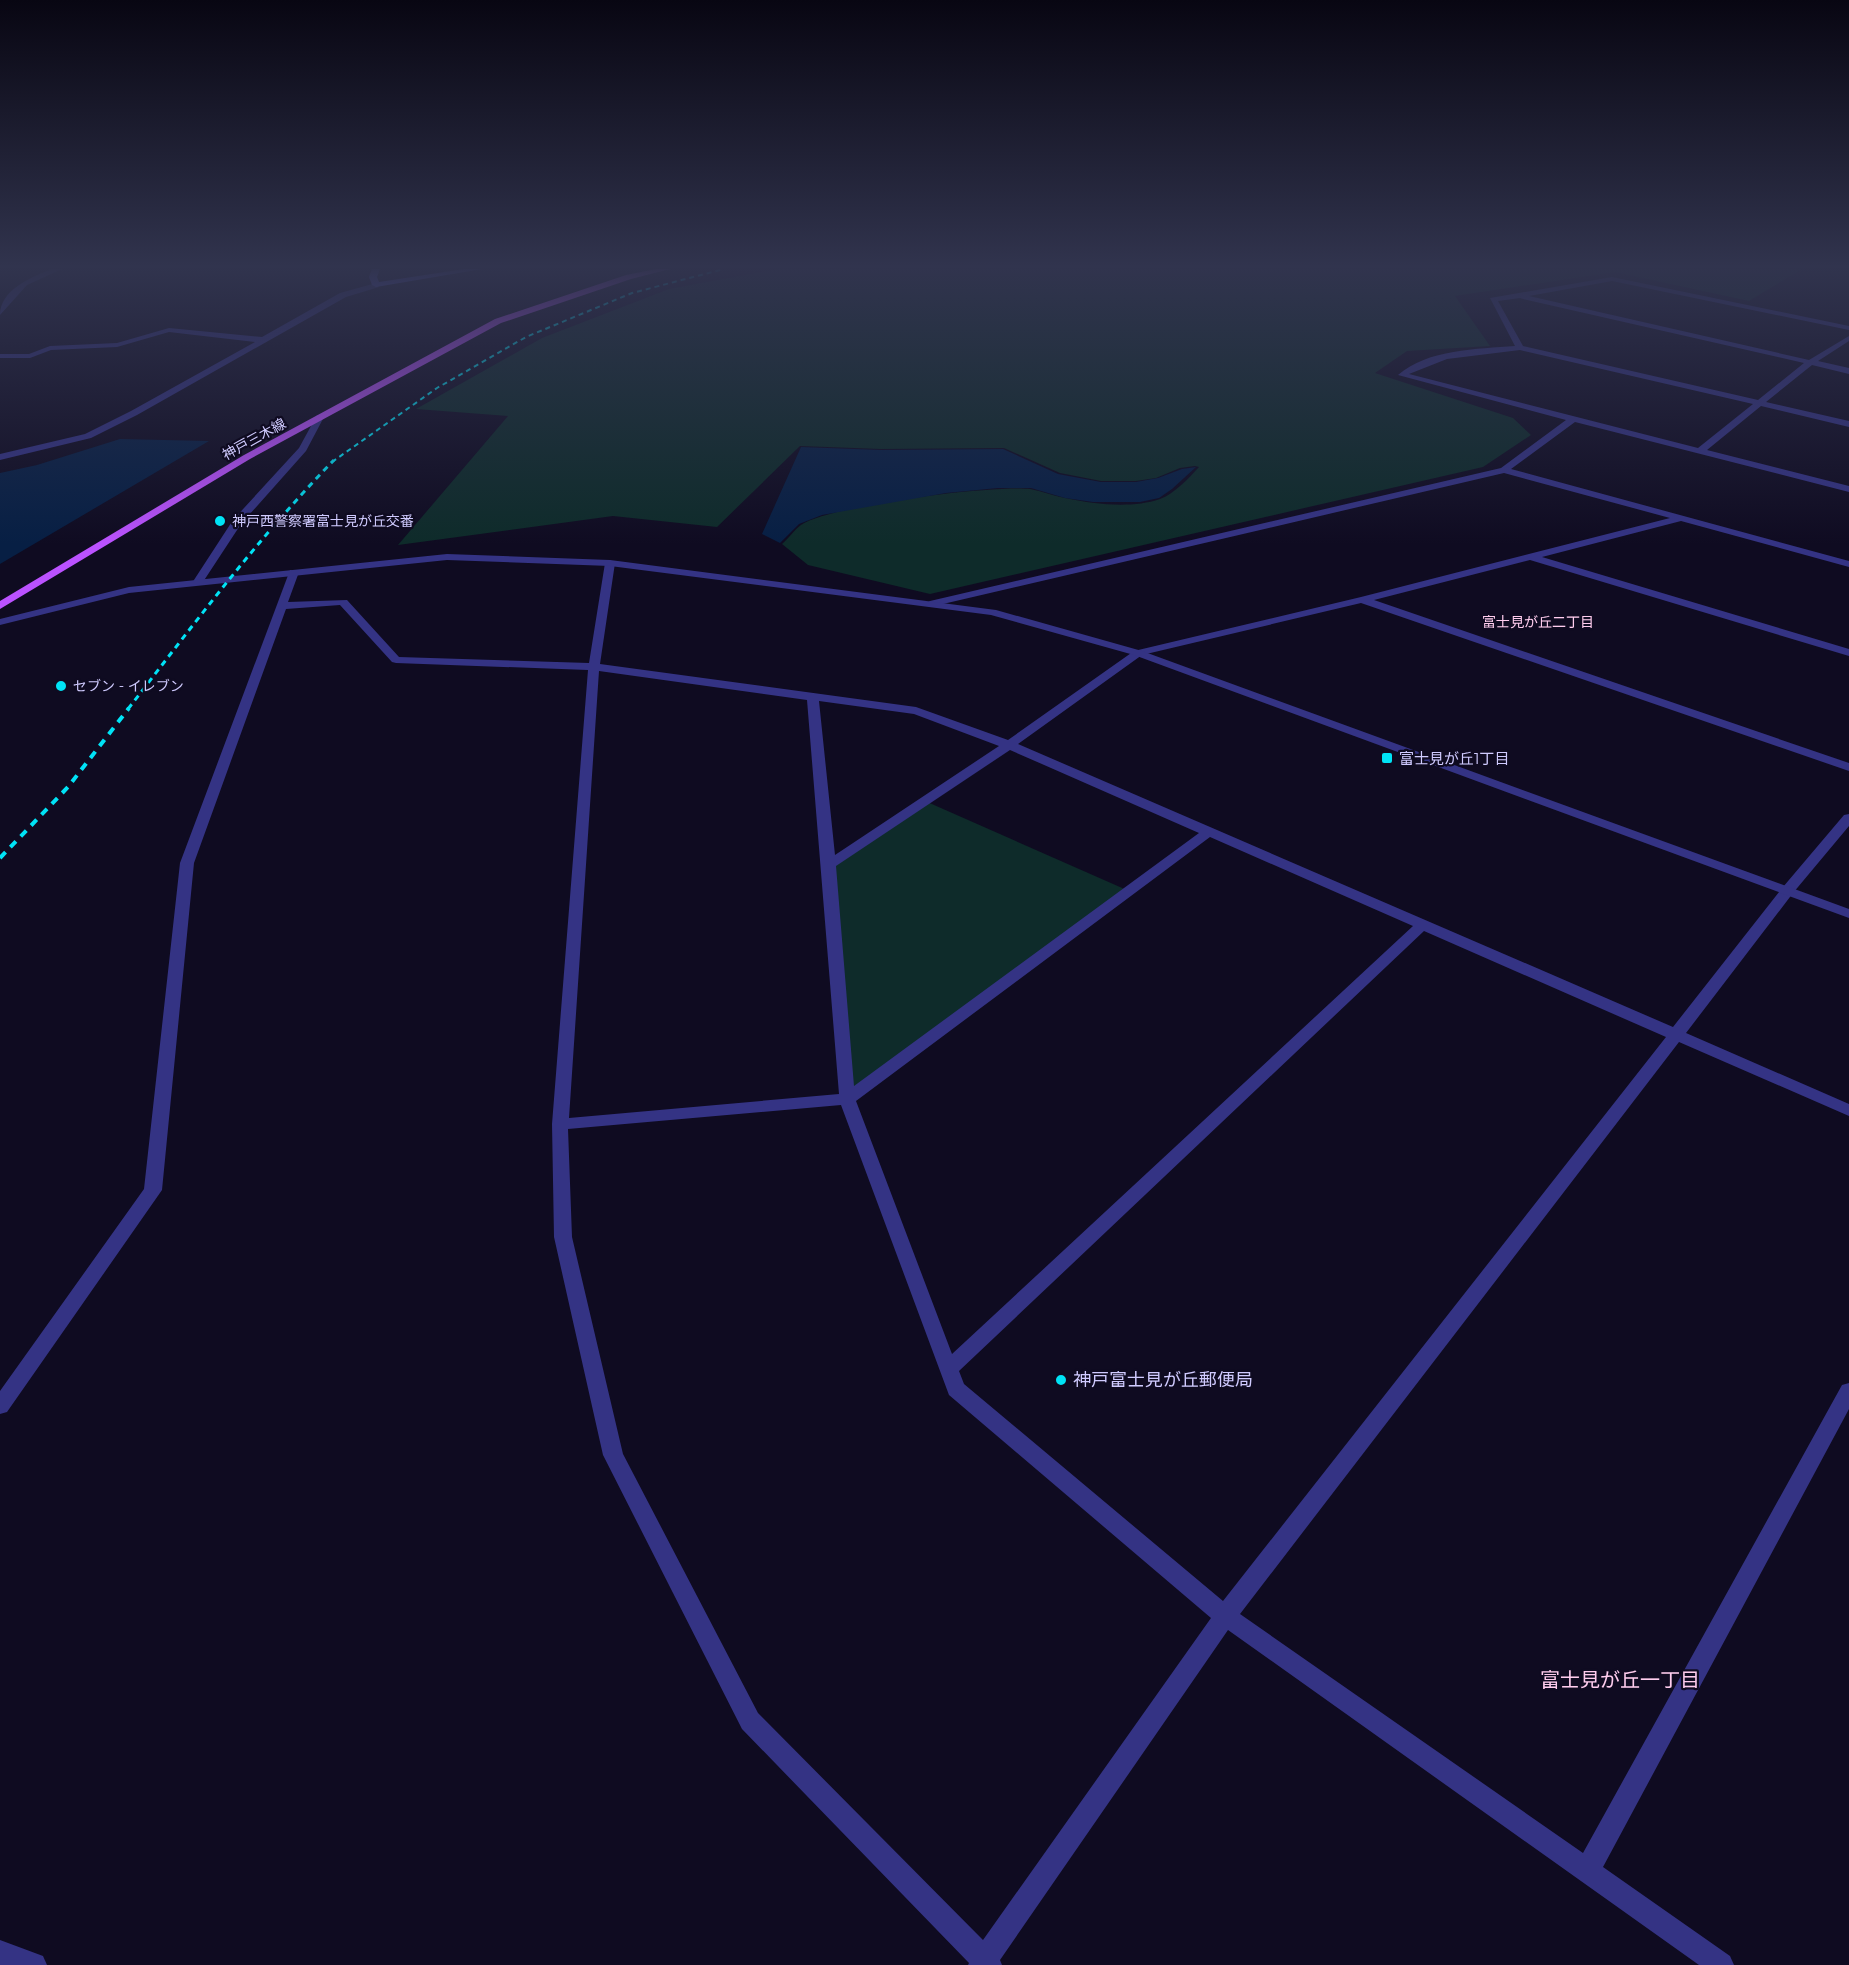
<svg xmlns="http://www.w3.org/2000/svg" width="1849" height="1965" font-family="Montserrat,'Noto Sans JP',sans-serif">
<style>
.green{fill:#0e2b2a}
.water{fill:#071f44}
.lines{fill:none;stroke-linecap:round;stroke-linejoin:round}
.minor{fill:#343384;fill-rule:evenodd}
.tertiary{fill:#343384;fill-rule:evenodd}
.secondary{fill:#6362ff;fill-rule:evenodd}
.primary{fill:#bb52ff;fill-rule:evenodd}
.rail-far2{stroke:#00e3f6;stroke-width:2;stroke-dasharray:5 4;stroke-linecap:butt}
.rail-far1{stroke:#00e3f6;stroke-width:3;stroke-dasharray:6 5;stroke-linecap:butt}
.rail{stroke:#00e3f6;stroke-width:4;stroke-dasharray:8 7;stroke-linecap:butt}
.poi-dot{fill:#00e3f6;stroke:#0f0b21;stroke-width:2}
.labels{text-anchor:middle;dominant-baseline:central;stroke-width:4.5;stroke-linejoin:round;paint-order:stroke}
.far-street-label{font-size:14px;fill:#d0cbff;stroke:#0f0b21}
.far-poi-label{font-size:14px;fill:#d0cbff;stroke:#0f0b21;text-anchor:start}
.far-neighbourhood-label{font-size:14px;fill:#ffcdee;stroke:#0f0b21}
.poi-label{font-size:15px;fill:#d0cbff;stroke:#0f0b21;text-anchor:start}
.near-poi-label{font-size:18px;fill:#d0cbff;stroke:#0f0b21;text-anchor:start}
.near-neighbourhood-label{font-size:20px;fill:#ffcdee;stroke:#0f0b21}
</style>
<rect width="100%" height="100%" fill="#0f0b21"/>
<g class="green">
<path d="M 778,269 L 1802,269 L 1749,301 L 1615,272 L 1455,296 L 1490,346 L 1407,351 L 1375,373 L 1513,418 L 1531,435 L 1483,467 L 930,594 L 808,565 L 782,544 C 789,538 794,530 801,525 C 830,505 993,485 1030,489 C 1042,491 1053,496 1065,498 C 1094,504 1131,509 1160,499 C 1174,494 1189,478 1199,467 L 1195,466 L 1180,468 L 1156,478 L 1136,481 L 1101,481 L 1060,473 L 1004,448 L 881,449 L 800,446 L 717,527 L 613,516 L 398,545 L 508,416 L 416,409 L 542,338 L 669,289 Z"/>
<polygon points="925,801 1129,891 847,1099 829,865"/>
</g>
<g class="water">
<polygon points="120,439 209,441 0,564 0,473 37,465"/>
<polygon points="801,447 881,450 1003,449 1058,474 1101,482 1136,482 1158,478 1182,469 1196,467 1172,489 1159,498 1140,502 1093,502 1065,498 1031,488 998,488 946,493 822,515 799,524 780,543 762,534"/>
</g>
<g class="lines">
<g class="minor">
<path d="M 52,269 L 62,269 L 27,285 L 0,315 C 0,290 31,277 52,269 Z"/>
<path d="M 1612,277 L 1849,326 L 1849,330 L 1612,281 L 1529,296 L 1809,360 L 1849,336 L 1849,341 L 1818,361 L 1849,368 L 1849,374 L 1812,365 L 1766,402 L 1849,421 L 1849,427 L 1761,406 L 1707,450 L 1849,486 L 1849,492 L 1575,422 L 1511,469 L 1849,561 L 1849,567 L 1681,521 L 1542,557 L 1849,649 L 1849,656 L 1530,560 L 1374,600 L 1849,763 L 1849,771 L 1361,603 L 1142,655 L 1018,744 L 1673,1027 L 1783,887 L 1844,815 L 1849,814 L 1849,826 L 1793,893 L 1686,1033 L 1849,1104 L 1849,1116 L 1679,1042 L 1240,1614 L 1583,1853 L 1842,1385 L 1849,1383 L 1849,1409 L 1603,1867 L 1730,1956 L 1734,1965 L 1699,1965 L 1228,1630 L 1000,1960 L 1002,1965 L 968,1965 L 969,1963 L 742,1729 L 603,1455 L 554,1237 L 552,1124 L 588,670 L 396,663 L 392,662 L 340,605 L 286,609 L 194,863 L 162,1190 L 7,1412 L 0,1414 L 0,1391 L 144,1189 L 180,863 L 290,570 L 299,572 L 288,602 L 347,600 L 399,657 L 589,663 L 605,563 L 610,560 L 615,563 L 600,664 L 916,707 L 1008,740 L 1134,651 L 1361,597 L 1670,518 L 1504,473 L 930,607 L 925,604 L 930,601 L 1501,468 L 1566,420 L 1398,375 C 1428,349 1477,349 1515,346 L 1490,298 ZM 1520,298 L 1523,299 L 1804,363 L 1758,400 L 1523,346 L 1498,301 ZM 1520,350 L 1753,404 L 1698,448 L 1409,374 L 1447,359 ZM 599,671 L 807,700 L 839,1094 L 569,1118 ZM 819,701 L 914,714 L 999,746 L 835,855 ZM 1010,750 L 1199,833 L 854,1086 L 836,866 ZM 1210,837 L 1413,926 L 952,1354 L 856,1101 ZM 1424,931 L 1666,1037 L 1223,1601 L 964,1384 L 959,1371 ZM 841,1105 L 949,1395 L 1211,1618 L 983,1940 L 758,1713 L 623,1454 L 572,1237 L 568,1129 Z"/>
<polygon points="376,283 379,287 346,297 137,415 91,438 0,460 0,454 85,434 131,411 255,342 169,332 117,347 51,350 30,358 0,358 0,354 29,354 50,346 117,343 169,328 262,337 340,293"/>
<polygon points="317,415 324,417 306,451 241,524 201,585 193,585 192,583 233,520 299,448"/>
<polygon points="0,1940 43,1956 47,1965 0,1965"/>
</g>
<polygon class="tertiary" points="447,554 610,560 996,610 1142,651 1849,909 1849,918 1134,655 991,615 610,566 447,560 129,593 0,625 0,619 129,587"/>
<polygon class="secondary" points="372,269 380,269 377,277 379,282 464,269 482,269 376,287 372,285 369,277"/>
<polygon class="primary" points="656,269 670,269 631,279 501,323 250,459 0,609 0,601 244,455 495,319 626,275"/>
<polyline class="rail-far2" points="332,462 437,388 526,337 632,293 724,269"/>
<path class="rail-far1" d="M 128,709 C 194,624 258,538 334,460"/>
<polyline class="rail" points="0,858 68,787 129,708"/>
</g>
<linearGradient id="sky" x2="0" y2="1"><stop stop-color="#080612"/><stop offset="0.49" stop-color="#31344e"/><stop offset="1" stop-color="#31344e" stop-opacity="0"/></linearGradient>
<rect width="1849" height="544" fill="url(#sky)"/>
<g class="poi-dot">
<circle cx="220" cy="521" r="6"/>
<circle cx="61" cy="686" r="6"/>
<rect x="1381" y="752" width="12" height="12" rx="3"/>
<circle cx="1061" cy="1380" r="6"/>
</g>
<g class="labels">
<g class="far-street-label">
<text transform="translate(254 439) rotate(-29)">神戸三木線</text>
</g>
<g class="far-poi-label">
<text x="232" y="521">神戸西警察署富士見が丘交番</text>
<text x="73" y="686">セブン - イレブン</text>
</g>
<g class="far-neighbourhood-label">
<text x="1538" y="622">富士見が丘二丁目</text>
</g>
<g class="poi-label">
<text x="1399" y="758">富士見が丘1丁目</text>
</g>
<g class="near-poi-label">
<text x="1073" y="1380">神戸富士見が丘郵便局</text>
</g>
<g class="near-neighbourhood-label">
<text x="1620" y="1680">富士見が丘一丁目</text>
</g>
</g>
</svg>
